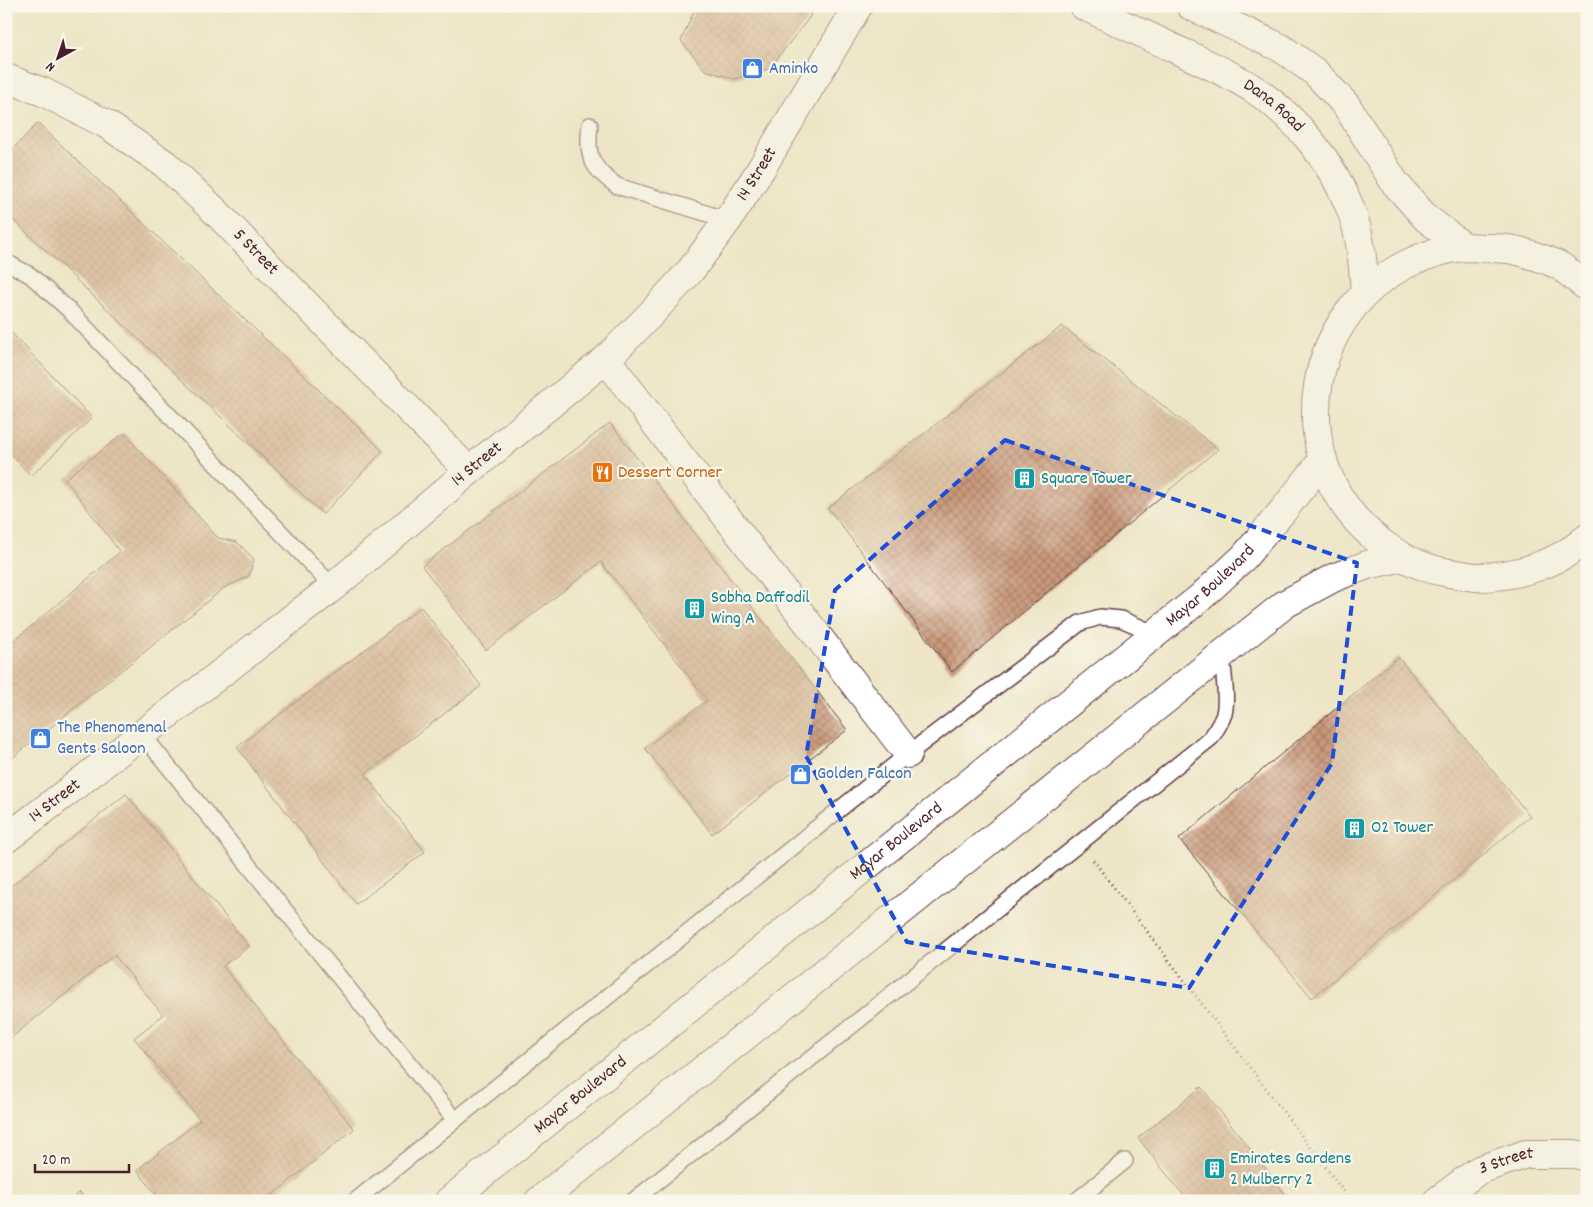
<svg xmlns="http://www.w3.org/2000/svg" width="1593" height="1207" font-family="Dekko,sans-serif">
<style>
.building{fill:url(#building-cross-hatch)}
.lines{fill:none;stroke-linecap:round;stroke-linejoin:round}
.service-casing{stroke:#623d42;stroke-width:18}
.minor-casing{stroke:#623d42;stroke-width:30}
.tertiary-casing{stroke:#623d42;stroke-width:30}
.path{stroke:#623d42;stroke-width:3;stroke-dasharray:1 4;stroke-linecap:butt}
.service{stroke:#fff;stroke-width:15}
.minor{stroke:#fff;stroke-width:28}
.tertiary{stroke:#fff;stroke-width:28}
.marked{fill:none;stroke:#1d4ed8;stroke-width:4;stroke-dasharray:10 6;stroke-linejoin:round}
.labels{text-anchor:middle;dominant-baseline:central;stroke-width:4.5;stroke-linejoin:round;paint-order:stroke}
.shop-label{font-size:18px;fill:#366cbe;stroke:#fbf7ec;text-anchor:start}
.street-label{font-size:18px;fill:#4a1f2b;stroke:#fbf7ec}
.food-label{font-size:18px;fill:#c56008;stroke:#fbf7ec;text-anchor:start}
.culture-label{font-size:18px;fill:#0d838f;stroke:#fbf7ec;text-anchor:start}
</style>
<defs>
<pattern id="building-cross-hatch" width="8" height="8" patternUnits="userSpaceOnUse" patternTransform="scale(1.25)"><rect width="8" height="8" fill="#ca9a7b"/><path d="M0 0l8 8M0 8l8-8" fill="none" stroke="#a67d65"/></pattern>
</defs>
<rect width="100%" height="100%" fill="#fbf7ec"/>
<filter id="ink" filterUnits="userSpaceOnUse"><feTurbulence type="fractalNoise" baseFrequency=".02" numOctaves="2"/><feDisplacementMap in="SourceGraphic" scale="10" xChannelSelector="R" yChannelSelector="G"/><feConvolveMatrix kernelMatrix="1 2 1 2 8 2 1 2 1" color-interpolation-filters="sRGB"/></filter>
<filter id="wash" filterUnits="userSpaceOnUse"><feTurbulence type="fractalNoise" baseFrequency=".0096" numOctaves="4" result="noise"/><feDisplacementMap in="SourceGraphic" scale="20" xChannelSelector="R" yChannelSelector="G"/><feGaussianBlur stdDeviation="1.12" result="paint"/><feColorMatrix in="noise" values="0 0 0 0 0 0 0 0 0 0 0 0 0 0 0 0 0 1.4 0 .05"/><feComposite in="paint" operator="in"/></filter>
<g filter="url(#wash)">
<rect width="100%" height="100%" fill="#ede5c6"/>
<g id="blocks">
<g class="building">
<polygon points="696,6 814,6 809,18 769,69 734,79 705,70 681,41"/>
<polygon points="38,123 383,451 323,514 6,213 6,156"/>
<polygon points="1062,326 1218,449 952,672 828,508"/>
<polygon points="6,327 92,418 31,476 6,449"/>
<polygon points="610,423 847,730 712,834 645,748 707,700 601,562 486,650 422,566"/>
<polygon points="124,433 218,538 237,542 254,559 249,576 224,588 6,763 6,647 120,552 65,479"/>
<polygon points="421,607 481,686 365,774 425,852 356,904 237,747"/>
<polygon points="1398,657 1530,816 1312,998 1179,839"/>
<polygon points="126,794 249,946 223,966 354,1129 265,1201 161,1201 137,1170 200,1120 134,1038 163,1015 114,955 6,1042 6,890"/>
<polygon points="1201,1087 1291,1201 1188,1201 1138,1138"/>
<polygon points="80,1192 86,1201 69,1201"/>
</g>
</g>
</g>
<g filter="url(#ink)">
<use href="#blocks" fill-opacity="0" stroke="#623d42" stroke-width="1"/>
<g class="lines">
<defs>
<g id="service">
<path d="M 590,125 C 586,156 591,168 617,186 L 728,220"/>
<polyline points="6,262 30,275 69,310 333,587"/>
<polyline points="142,734 455,1120"/>
<polyline points="355,1201 908,754 1080,623 1100,617 1121,619 1156,634"/>
<path d="M 633,1201 L 1211,738 C 1216,730 1221,723 1224,714 C 1228,697 1223,672 1222,655"/>
<polyline points="1076,1201 1125,1161"/>
</g>
<g id="minor">
<path id="s1" d="M 6,78 L 43,92 L 106,124 L 165,164 L 216,212 L 469,471"/>
<polyline points="606,359 908,754"/>
<path id="s2" d="M 6,839 L 333,587 L 469,471 L 606,359 L 649,316 L 691,270 L 728,220 L 761,169 L 858,6"/>
<path id="s3" d="M 1437,1201 L 1479,1170 L 1526,1154 L 1575,1154 L 1587,1157"/>
</g>
<g id="tertiary">
<path id="s4" d="M 1084,6 C 1114,20 1144,34 1173,48 C 1201,61 1229,73 1255,90 C 1297,118 1333,163 1351,210 C 1361,236 1363,264 1365,292"/>
<polyline points="1191,6 1281,48 1315,72 1346,105 1395,183 1426,218 1464,247"/>
<path d="M 1587,287 C 1578,280 1569,272 1560,266 C 1551,261 1524,252 1514,250 C 1505,248 1496,248 1487,248 C 1480,248 1472,247 1465,247 C 1446,248 1427,255 1411,262 C 1308,310 1283,448 1364,528 C 1387,550 1417,568 1449,573 C 1458,574 1467,576 1475,577 C 1515,577 1557,565 1587,538"/>
<path id="s5" d="M 449,1201 L 1201,597 L 1244,557 L 1282,512 L 1323,460"/>
<polyline points="539,1201 1285,604 1333,578 1367,565 1403,557"/>
</g>
</defs>
<use href="#service" class="service-casing"/>
<use href="#minor" class="minor-casing"/>
<use href="#tertiary" class="tertiary-casing"/>
<polyline class="path" points="1093,860 1351,1201"/>
<use href="#service" class="service"/>
<use href="#minor" class="minor"/>
<use href="#tertiary" class="tertiary"/>
</g>
</g>
<path d="M0 0H1593V1207H0ZM 1005,440 L 1357,563 L 1332,763 L 1189,988 L 907,942 L 806,756 L 835,590 Z" fill="#ede5c6" fill-opacity=".55" fill-rule="evenodd"/>
<path class="marked" d="M 1005,440 L 1357,563 L 1332,763 L 1189,988 L 907,942 L 806,756 L 835,590 Z"/>
<defs>
<symbol id="shop-square" viewBox="-11 -11 22 22"><rect x="-9" y="-9" width="18" height="18" rx="4" fill="#3f7fe0" stroke="#fbf7ec"/><path d="M-5-2.5h2.3a2.7 3.5 0 0 1 5.4 0H5L5.5 6h-11ZM-1.5-2.5h3a1.5 2.3 0 0 0-3 0Z" fill="#fff"/></symbol>
<symbol id="restaurant-square" viewBox="-11 -11 22 22"><rect x="-9" y="-9" width="18" height="18" rx="4" fill="#e8710a" stroke="#fbf7ec"/><path d="M-5-6h1v4h1v-4h1v4h1v-4h1v5L-1.5 .5V6h-2V.5L-5-1ZM5-6V6H3V1.5H1.5Q1.5-4 5-6Z" fill="#fff"/></symbol>
<symbol id="building-square" viewBox="-11 -11 22 22"><rect x="-9" y="-9" width="18" height="18" rx="4" fill="#0f9aa8" stroke="#fbf7ec"/><path d="M-4-6H4V6H1V3H-1V6H-4ZM-2.5-4.3h1.7v1.8h-1.7ZM.8-4.3h1.7v1.8H.8ZM-2.5-1h1.7V.8h-1.7ZM.8-1h1.7V.8H.8Z" fill="#fff"/></symbol>
</defs>
<g fill-rule="evenodd">
<use href="#shop-square" x="740" y="56" width="25" height="25"/>
<use href="#restaurant-square" x="590" y="460" width="25" height="25"/>
<use href="#building-square" x="1012" y="466" width="25" height="25"/>
<use href="#building-square" x="682" y="596" width="25" height="25"/>
<use href="#shop-square" x="28" y="726" width="25" height="25"/>
<use href="#shop-square" x="788" y="762" width="25" height="25"/>
<use href="#building-square" x="1342" y="816" width="25" height="25"/>
<use href="#building-square" x="1202" y="1156" width="25" height="25"/>
</g>
<g class="labels">
<g class="shop-label">
<text x="769" y="69">Aminko</text>
<text x="57" y="728">The Phenomenal<tspan x="57" dy="21">Gents Saloon</tspan></text>
<text x="817" y="774">Golden Falcon</text>
</g>
<g class="street-label">
<text stroke="none"><textPath href="#s4" startOffset="215">Dana Road</textPath></text>
<text stroke="none"><textPath href="#s2" startOffset="1008">14 Street</textPath></text>
<text stroke="none"><textPath href="#s1" startOffset="308">5 Street</textPath></text>
<text stroke="none"><textPath href="#s2" startOffset="602">14 Street</textPath></text>
<text stroke="none"><textPath href="#s5" startOffset="979">Mayar Boulevard</textPath></text>
<text stroke="none"><textPath href="#s2" startOffset="62">14 Street</textPath></text>
<text stroke="none"><textPath href="#s5" startOffset="574">Mayar Boulevard</textPath></text>
<text stroke="none"><textPath href="#s5" startOffset="169">Mayar Boulevard</textPath></text>
<text stroke="none"><textPath href="#s3" startOffset="81">3 Street</textPath></text>
</g>
<g class="food-label">
<text x="618" y="473">Dessert Corner</text>
</g>
<g class="culture-label">
<text x="1041" y="479">Square Tower</text>
<text x="711" y="598">Sobha Daffodil<tspan x="711" dy="21">Wing A</tspan></text>
<text x="1371" y="828">O2 Tower</text>
<text x="1230" y="1159">Emirates Gardens<tspan x="1230" dy="21">2 Mulberry 2</tspan></text>
</g>
</g>
<rect width="1593" height="1207" fill="none" stroke="#fbf7ec" stroke-width="25"/>
<g transform="translate(58 58) rotate(220)" stroke="#fbf7ec" stroke-width="4" paint-order="stroke">
<path d="M0-4L9 19L0 12L-9 19Z" fill="#4a1f2b"/>
<text y="-8" font-size="14" font-weight="bold" text-anchor="middle" fill="#4a1f2b">N</text>
</g>
<path d="M35 1164v8h94v-8" fill="none" stroke="#4a1f2b" stroke-width="2.5"/>
<text x="42" y="1164" font-size="15" fill="#4a1f2b" stroke="#fbf7ec" stroke-width="4" paint-order="stroke">20 m</text>
</svg>
